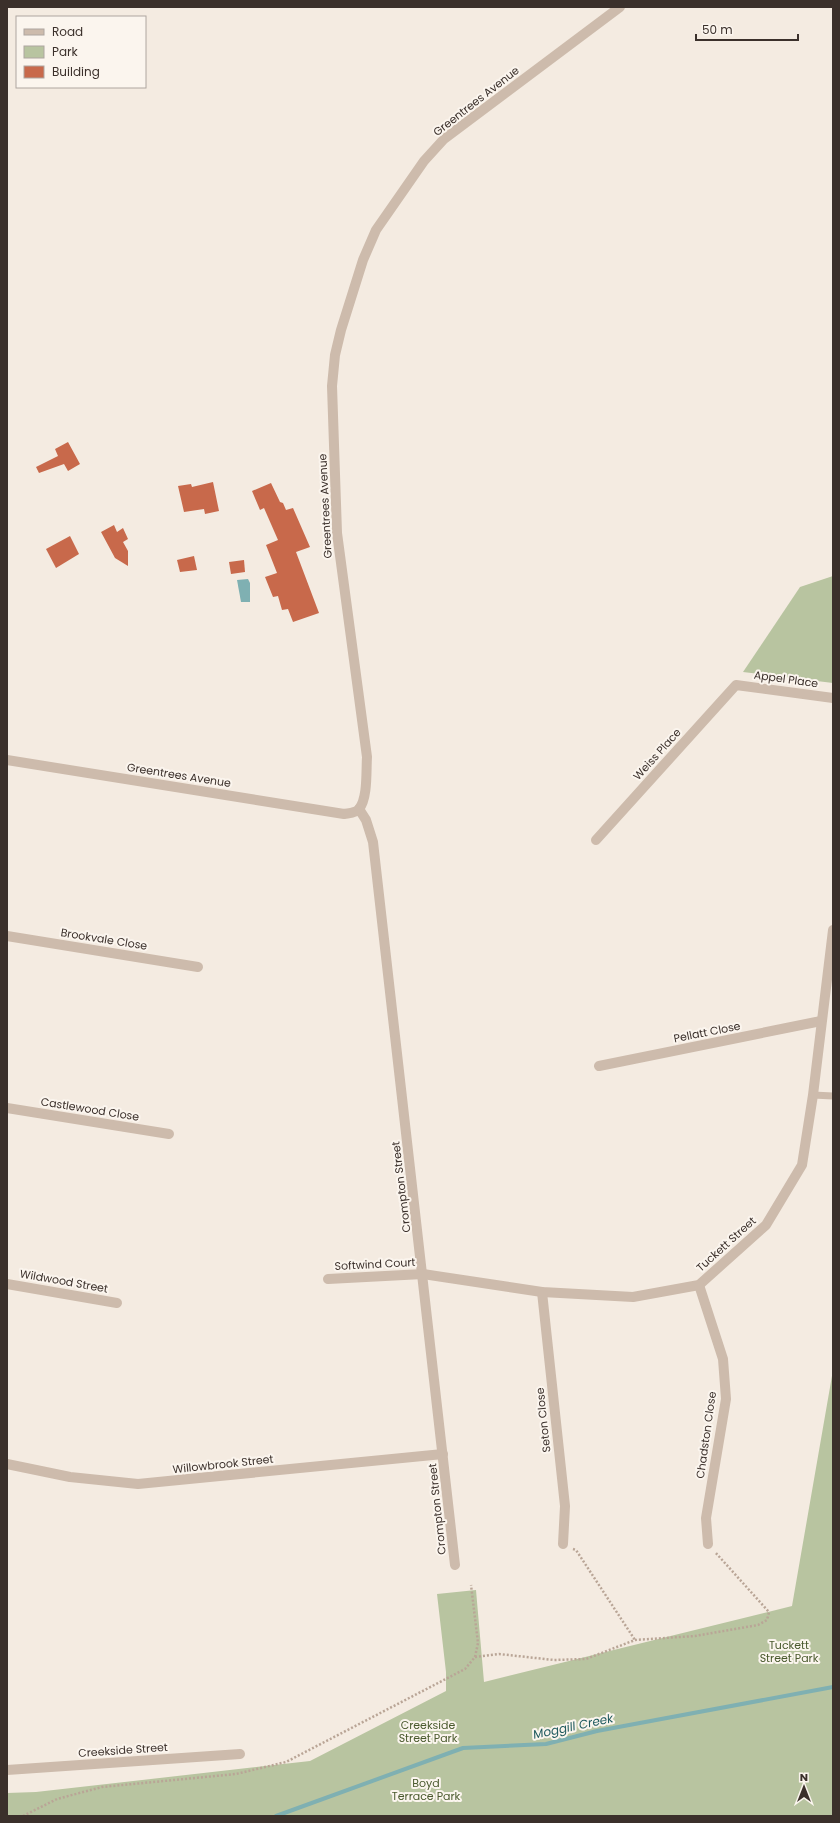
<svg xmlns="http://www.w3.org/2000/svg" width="840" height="1823" font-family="Poppins,sans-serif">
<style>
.green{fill:#b8c4a0}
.water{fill:#7fb0b2}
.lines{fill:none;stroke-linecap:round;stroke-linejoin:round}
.stream{stroke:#7fb0b2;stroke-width:4}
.building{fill:#c8694b}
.path{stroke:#b9a596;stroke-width:2.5;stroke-dasharray:2 2;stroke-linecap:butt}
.service{stroke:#cdbbac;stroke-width:7}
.minor{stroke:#cdbbac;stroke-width:10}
.tertiary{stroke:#cdbbac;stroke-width:10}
.labels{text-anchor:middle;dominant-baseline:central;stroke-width:4;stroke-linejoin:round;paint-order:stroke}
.street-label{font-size:11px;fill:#3b302b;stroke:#fbf5ee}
.park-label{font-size:11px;fill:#4a5a2e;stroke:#fbf5ee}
.water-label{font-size:12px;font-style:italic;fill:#1f5a5e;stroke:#fbf5ee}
</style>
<rect width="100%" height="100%" fill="#f4ebe1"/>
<g class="green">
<polygon points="833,576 833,683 743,672 800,587"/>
<polygon points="833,1370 833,1816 7,1816 7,1793 36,1792 310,1761 446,1691 446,1672 437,1594 476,1590 484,1682 792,1606"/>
</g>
<polygon class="water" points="248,579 250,583 250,602 241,602 237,580"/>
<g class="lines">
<polyline class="stream" points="276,1816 463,1748 546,1744 597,1731 833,1687"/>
</g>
<g class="building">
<polygon points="68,442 80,464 68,471 64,464 39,473 36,467 58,456 55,449"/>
<polygon points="213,482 219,511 205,514 204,509 184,512 178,486 191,484 192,487"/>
<polygon points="271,483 280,502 283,503 286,510 293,508 310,547 296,552 319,613 293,622 288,609 282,610 278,596 273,597 265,577 277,573 266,545 278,540 264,508 260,510 252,491"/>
<polygon points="114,525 117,532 123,528 128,539 123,542 128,551 128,566 115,558 101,532"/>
<polygon points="70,536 79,554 56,568 46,549"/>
<polygon points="194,556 197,570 180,572 177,560"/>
<polygon points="244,560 245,572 231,574 229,562"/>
</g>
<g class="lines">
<g class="path">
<polyline points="573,1549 576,1550 635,1640"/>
<polyline points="475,1657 499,1654 554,1660 586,1659 635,1640 695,1636 758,1625 767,1620 769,1612 715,1552"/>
<polyline points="23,1816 57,1799 102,1787 236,1774 286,1762 465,1669 475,1657 478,1643 471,1585"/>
</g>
<polyline class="service" points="813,1095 833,1096"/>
<g class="minor">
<polyline points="359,809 366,820 373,842 455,1565"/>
<polyline points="596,840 736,685 833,698"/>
<polyline points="7,936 198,967"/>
<polyline points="599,1066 821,1021"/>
<polyline points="7,1108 169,1134"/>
<polyline points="328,1279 423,1274 542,1292 633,1297 699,1285 766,1225 802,1165 813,1095 833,930"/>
<polyline points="7,1284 117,1303"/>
<polyline points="699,1285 723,1359 726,1399 706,1518 708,1544"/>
<polyline points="542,1292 565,1506 563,1544"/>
<polyline points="7,1464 70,1477 138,1484 443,1454"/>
<polyline points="7,1770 240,1754"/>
</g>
<path class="tertiary" d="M 7,760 L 344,814 C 349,813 356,813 359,809 C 368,798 366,771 367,757 L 337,533 L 332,386 L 335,355 L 341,330 L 363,260 L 376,230 L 424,161 L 444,139 L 620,7"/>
</g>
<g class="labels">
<g class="street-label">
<text transform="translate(476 101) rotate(-38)">Greentrees Avenue</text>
<text transform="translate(325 506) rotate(-93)">Greentrees Avenue</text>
<text transform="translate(786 679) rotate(8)">Appel Place</text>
<text transform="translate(657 754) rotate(-48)">Weiss Place</text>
<text transform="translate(179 775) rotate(9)">Greentrees Avenue</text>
<text transform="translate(104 939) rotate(9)">Brookvale Close</text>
<text transform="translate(707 1032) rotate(-11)">Pellatt Close</text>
<text transform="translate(90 1109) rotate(9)">Castlewood Close</text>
<text transform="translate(401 1187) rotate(-97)">Crompton Street</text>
<text transform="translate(726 1244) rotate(-42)">Tuckett Street</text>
<text transform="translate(375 1264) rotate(-3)">Softwind Court</text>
<text transform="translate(64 1281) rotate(10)">Wildwood Street</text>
<text transform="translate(543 1420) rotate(-96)">Seton Close</text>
<text transform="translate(706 1435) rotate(-82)">Chadston Close</text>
<text transform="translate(223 1464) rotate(-6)">Willowbrook Street</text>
<text transform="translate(437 1509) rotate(-96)">Crompton Street</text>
<text transform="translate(123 1750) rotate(-4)">Creekside Street</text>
</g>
<g class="park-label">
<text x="789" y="1645">Tuckett<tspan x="789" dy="13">Street Park</tspan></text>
<text x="428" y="1725">Creekside<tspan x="428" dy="13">Street Park</tspan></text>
<text x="426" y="1783">Boyd<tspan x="426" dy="13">Terrace Park</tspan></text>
</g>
<g class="water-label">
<text transform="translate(573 1726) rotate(-12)">Moggill Creek</text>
</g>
</g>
<rect width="840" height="1823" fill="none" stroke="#3b302b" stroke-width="16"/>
<rect x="16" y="16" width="130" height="72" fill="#fbf5ee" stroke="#aea6a0"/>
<rect x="24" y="29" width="20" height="6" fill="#cdbbac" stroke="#aea6a0"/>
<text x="52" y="36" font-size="12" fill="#3b302b">Road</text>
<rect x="24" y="46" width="20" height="12" fill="#b8c4a0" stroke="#aea6a0"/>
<text x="52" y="56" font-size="12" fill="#3b302b">Park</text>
<rect x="24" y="66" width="20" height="12" fill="#c8694b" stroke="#aea6a0"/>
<text x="52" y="76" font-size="12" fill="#3b302b">Building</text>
<g transform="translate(804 1787)" stroke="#fbf5ee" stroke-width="3" paint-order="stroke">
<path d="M0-3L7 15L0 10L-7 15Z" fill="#3b302b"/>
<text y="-6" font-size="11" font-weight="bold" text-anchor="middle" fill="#3b302b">N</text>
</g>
<path d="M696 34v6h102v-6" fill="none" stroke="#3b302b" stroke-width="2"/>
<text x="702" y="34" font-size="12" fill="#3b302b" stroke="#fbf5ee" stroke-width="3" paint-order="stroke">50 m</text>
</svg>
